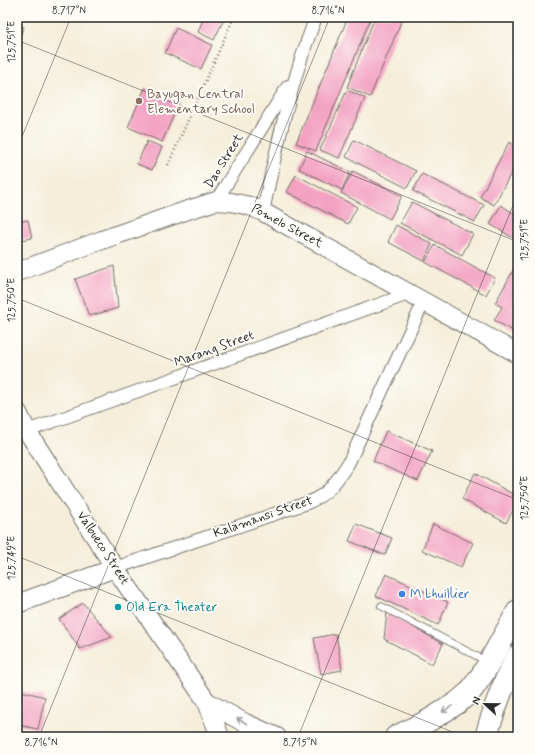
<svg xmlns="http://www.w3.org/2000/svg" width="535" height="754" font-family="Mynerve,sans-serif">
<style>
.building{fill:#f3a2c2}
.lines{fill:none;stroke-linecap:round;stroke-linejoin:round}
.lane-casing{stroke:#726f68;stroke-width:8}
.street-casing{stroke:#726f68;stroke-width:14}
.secondary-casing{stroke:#726f68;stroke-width:20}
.highway-casing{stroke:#726f68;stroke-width:24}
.path{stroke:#726f68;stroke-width:2.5;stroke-dasharray:1 3;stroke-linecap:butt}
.lane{stroke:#fff;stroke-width:6}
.street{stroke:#fff;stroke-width:12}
.secondary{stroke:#fff;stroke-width:18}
.highway{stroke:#fff;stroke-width:22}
.oneway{stroke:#a0a0a0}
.ticks{fill:none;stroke:#2b2b2b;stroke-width:1;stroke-opacity:0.45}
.education-dot{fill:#8d6e63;stroke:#fdfcf7;stroke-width:1.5}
.shop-dot{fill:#3f7fe0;stroke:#fdfcf7;stroke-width:1.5}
.culture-dot{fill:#0f9aa8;stroke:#fdfcf7;stroke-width:1.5}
.labels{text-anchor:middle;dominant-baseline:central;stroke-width:4;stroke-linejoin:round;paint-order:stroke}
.education-label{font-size:13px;fill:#785e54;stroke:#fdfcf7;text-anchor:start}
.street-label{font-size:13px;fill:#2b2b2b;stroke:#fdfcf7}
.shop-label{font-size:13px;fill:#366cbe;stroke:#fdfcf7;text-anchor:start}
.culture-label{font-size:13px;fill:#0d838f;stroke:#fdfcf7;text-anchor:start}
.neatline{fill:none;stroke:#2b2b2b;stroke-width:1.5}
.ticks-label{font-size:10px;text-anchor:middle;fill:#2b2b2b}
</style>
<rect width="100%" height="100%" fill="#fdfcf7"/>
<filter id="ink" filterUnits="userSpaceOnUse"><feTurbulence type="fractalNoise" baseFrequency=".025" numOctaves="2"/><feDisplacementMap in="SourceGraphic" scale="8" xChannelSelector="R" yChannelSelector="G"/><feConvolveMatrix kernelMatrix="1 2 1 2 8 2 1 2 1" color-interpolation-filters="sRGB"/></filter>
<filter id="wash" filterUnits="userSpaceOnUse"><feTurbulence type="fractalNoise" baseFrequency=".012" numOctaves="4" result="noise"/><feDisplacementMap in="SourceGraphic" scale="16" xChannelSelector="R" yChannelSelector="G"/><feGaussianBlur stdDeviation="0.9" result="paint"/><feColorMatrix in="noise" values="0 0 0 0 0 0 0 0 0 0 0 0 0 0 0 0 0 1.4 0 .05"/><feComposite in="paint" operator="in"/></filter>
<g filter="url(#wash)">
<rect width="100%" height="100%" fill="#f5eeda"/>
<g id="blocks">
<g class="building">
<polygon points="204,17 225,17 214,40 198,32"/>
<polygon points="348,17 363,17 370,20 316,151 296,143"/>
<polygon points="375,17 403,17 370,97 347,87"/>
<polygon points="17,24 24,27 17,42"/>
<polygon points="176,28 212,45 201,69 165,53"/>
<polygon points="145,88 179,103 162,142 128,127"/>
<polygon points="347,90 365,98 339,158 320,150"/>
<polygon points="354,140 416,171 407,188 346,157"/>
<polygon points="147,141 162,147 152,170 137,164"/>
<polygon points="509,142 518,147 518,160 494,205 480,197"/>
<polygon points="307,151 350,172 342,190 299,169"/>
<polygon points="353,171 402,196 390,219 341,193"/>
<polygon points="422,174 484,205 475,222 413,191"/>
<polygon points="296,175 357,207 348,224 287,192"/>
<polygon points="518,176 518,190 512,186"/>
<polygon points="412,202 473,234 462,255 400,223"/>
<polygon points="501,205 518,216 518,241 490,224"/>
<polygon points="28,220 32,238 17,241 17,222"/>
<polygon points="396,225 432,244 424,261 388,242"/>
<polygon points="435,245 495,278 486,295 425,262"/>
<polygon points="518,262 518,334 494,320 502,307 495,303"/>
<polygon points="114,266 118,308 89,316 75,279"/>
<polygon points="386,431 432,451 418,481 373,461"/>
<polygon points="475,473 518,497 518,501 506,523 462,499"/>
<polygon points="356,524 392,538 385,555 349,541"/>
<polygon points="433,524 473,543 461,567 422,550"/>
<polygon points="386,574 448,602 438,625 376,596"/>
<polygon points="83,603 112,637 80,649 59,619"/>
<polygon points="387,612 443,644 432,664 384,639"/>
<polygon points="336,634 342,670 321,674 314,638"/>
<polygon points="17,690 45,697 38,729 17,725"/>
</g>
</g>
</g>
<g filter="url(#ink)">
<use href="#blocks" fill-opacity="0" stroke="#726f68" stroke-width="1"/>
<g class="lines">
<defs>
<polyline id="lane" points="381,606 486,661"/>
<g id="street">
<polyline points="216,201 288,86"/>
<path d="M 263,212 C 277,145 291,81 316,17"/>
<polyline points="27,431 411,293"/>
<path d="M 115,568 L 307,503 C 329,494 336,482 349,462 L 424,301"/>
</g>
<g id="secondary">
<polyline points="17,272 102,240 188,210 216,201 231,202 250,206 263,212 518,354"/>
<polyline points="17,411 27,431 115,568 207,702 220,737"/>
<polyline points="17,604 115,568"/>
<polyline points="207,702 245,723 277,737"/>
</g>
<g id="highway">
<polyline points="396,737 428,721 457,703 470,692 484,672 518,611"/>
<path d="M 486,737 C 494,709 503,682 518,656"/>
</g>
</defs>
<use href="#lane" class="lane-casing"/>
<use href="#street" class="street-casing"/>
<use href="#secondary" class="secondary-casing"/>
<use href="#highway" class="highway-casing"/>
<polyline class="path" points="168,165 234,17"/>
<use href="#lane" class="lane"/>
<use href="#street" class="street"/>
<use href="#secondary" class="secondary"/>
<use href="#highway" class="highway"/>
</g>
<defs><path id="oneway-shaft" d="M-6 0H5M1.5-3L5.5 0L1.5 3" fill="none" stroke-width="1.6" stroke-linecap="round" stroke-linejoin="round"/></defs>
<g class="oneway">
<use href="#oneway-shaft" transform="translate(447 709) rotate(148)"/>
<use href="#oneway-shaft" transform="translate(242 721) rotate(-152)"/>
</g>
</g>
<path class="ticks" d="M 17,40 L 518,242M 17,149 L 71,17M 17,298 L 518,500M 17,556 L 465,737M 39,737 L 330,17M 298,737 L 518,193"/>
<circle class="education-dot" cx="139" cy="101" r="4"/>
<circle class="shop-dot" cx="402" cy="594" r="4"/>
<circle class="culture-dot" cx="118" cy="607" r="4"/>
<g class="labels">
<g class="education-label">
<text x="147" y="94">Bayugan Central<tspan x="147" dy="15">Elementary School</tspan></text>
</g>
<g class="street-label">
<text transform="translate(224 161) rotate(-58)">Dao Street</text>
<text transform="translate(287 226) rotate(28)">Pomelo Street</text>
<text transform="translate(214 349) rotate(-20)">Marang Street</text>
<text transform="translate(263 517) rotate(-19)">Kalamansi Street</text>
<text transform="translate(103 548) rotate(57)">Valbueco Street</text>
</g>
<g class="shop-label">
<text x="410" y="594">M Lhuillier</text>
</g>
<g class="culture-label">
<text x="126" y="607">Old Era Theater</text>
</g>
</g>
<rect width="535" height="754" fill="none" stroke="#fdfcf7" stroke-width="44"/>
<g transform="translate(485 704) rotate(292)" stroke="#fdfcf7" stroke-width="3" paint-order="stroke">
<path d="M0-3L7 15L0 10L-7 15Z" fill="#2b2b2b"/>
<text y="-6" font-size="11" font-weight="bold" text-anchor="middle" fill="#2b2b2b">N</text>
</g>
<rect x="22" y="22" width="491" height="710" class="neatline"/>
<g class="ticks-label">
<text x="69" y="14">8.717°N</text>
<text x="328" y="14">8.716°N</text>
<text transform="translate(11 42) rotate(-90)" y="4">125.751°E</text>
<text transform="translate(524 240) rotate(-90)" y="4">125.751°E</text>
<text transform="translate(11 300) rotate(-90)" y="4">125.750°E</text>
<text transform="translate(524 498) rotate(-90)" y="4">125.750°E</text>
<text transform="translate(11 558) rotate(-90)" y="4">125.749°E</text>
<text x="41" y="746">8.716°N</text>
<text x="300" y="746">8.715°N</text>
</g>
</svg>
